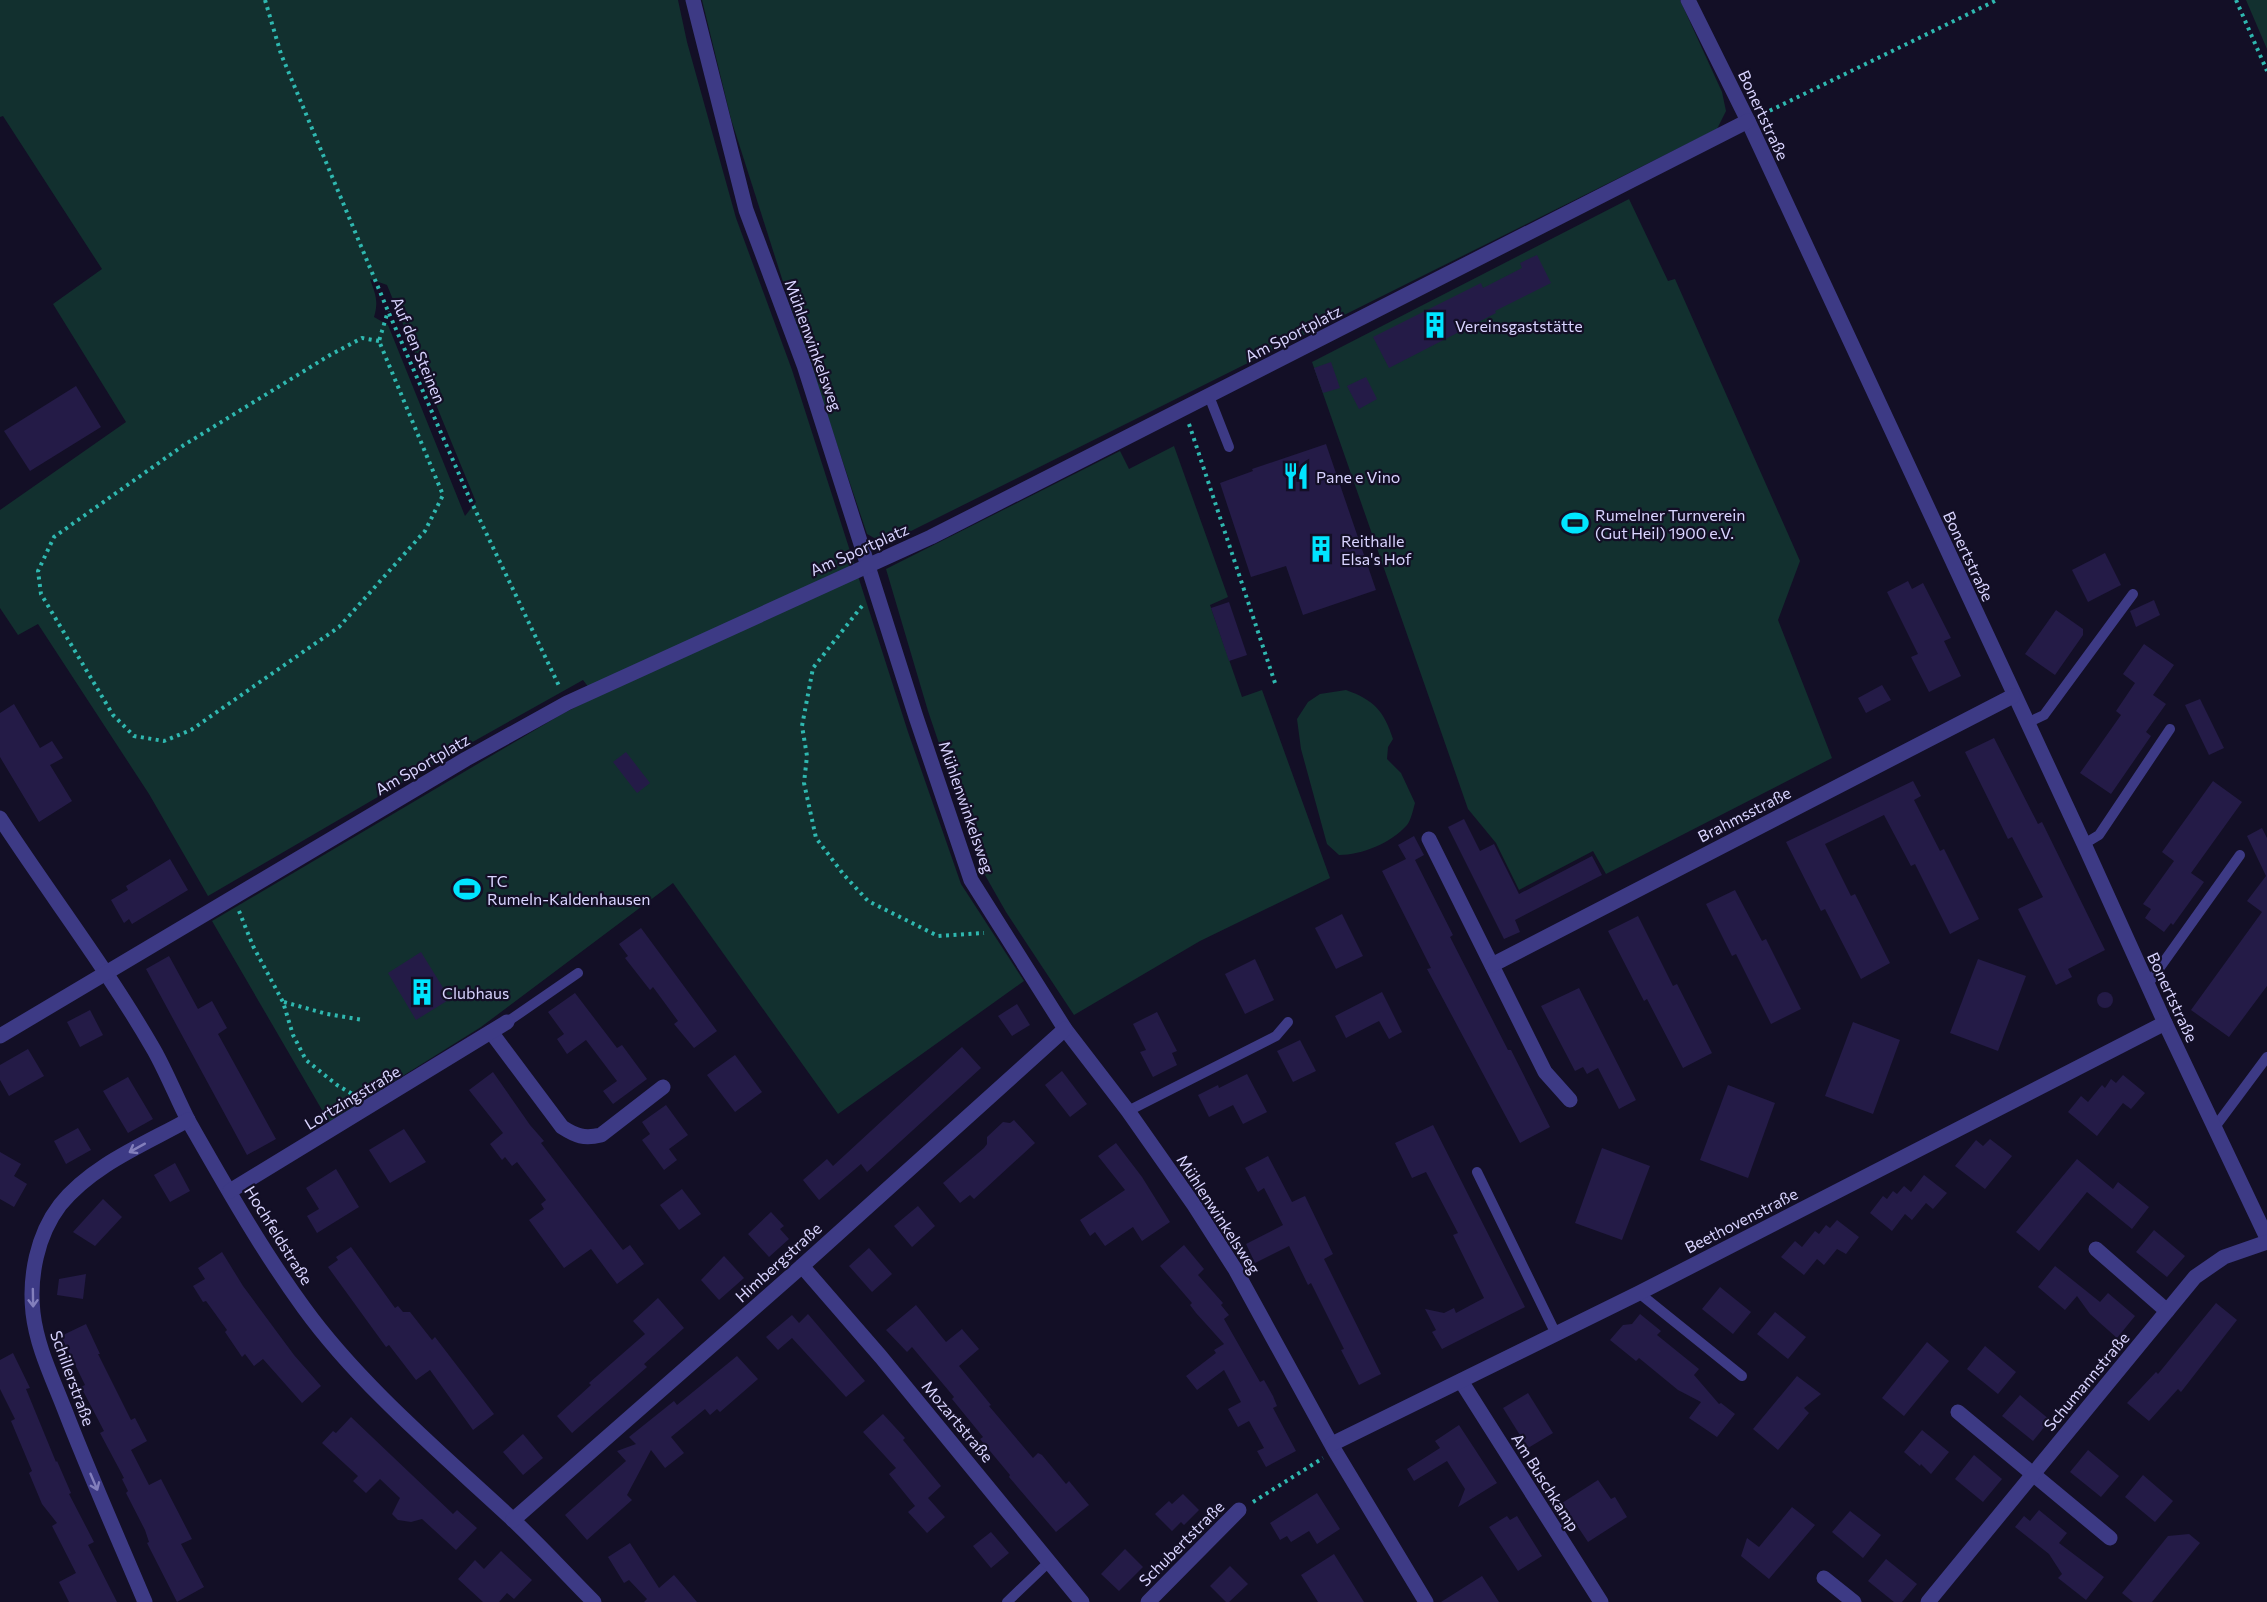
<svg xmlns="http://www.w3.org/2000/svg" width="2267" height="1602" font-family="Commissioner,sans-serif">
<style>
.green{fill:#12302f;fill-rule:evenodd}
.building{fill:#241b47}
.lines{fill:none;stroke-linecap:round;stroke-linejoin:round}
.path{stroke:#2fb8b0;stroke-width:4;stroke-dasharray:3 4.5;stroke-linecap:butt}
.service{stroke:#3d3a85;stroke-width:10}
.minor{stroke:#3d3a85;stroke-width:15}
.oneway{stroke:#837fbc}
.labels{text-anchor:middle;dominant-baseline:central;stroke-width:4.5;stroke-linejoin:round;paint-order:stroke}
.street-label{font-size:16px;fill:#d9d4ff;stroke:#130f26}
.poi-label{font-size:16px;fill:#d9d4ff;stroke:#130f26;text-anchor:start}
</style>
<rect width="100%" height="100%" fill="#130f26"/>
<g class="green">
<path d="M 0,0 L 678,0 L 687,42 L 736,218 L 792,370 L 908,732 L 961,884 L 1024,981 L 838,1114 L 673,883 L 481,1027 L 329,1122 L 212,921 L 562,714 L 596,697 L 583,680 L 460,749 L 208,896 L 149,794 L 38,624 L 18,635 L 0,608 L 0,510 L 126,422 L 53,304 L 102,269 L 3,116 L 0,117 ZM 370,279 L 387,285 L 476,502 L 465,516 L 388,325 L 374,317 C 379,301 375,293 370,279 Z"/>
<polygon points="702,0 1680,0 1722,92 1726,111 1717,129 885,544 867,534 792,310 731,119"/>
<polygon points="2246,0 2267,0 2267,49"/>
<polygon points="1629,199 1668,281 1675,279 1800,561 1778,620 1832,758 1606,874 1593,851 1519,890 1496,843 1468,809 1312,362"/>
<polygon points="1174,446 1228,597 1210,605 1242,697 1262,690 1330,878 1200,941 1074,1015 1006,912 981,868 928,711 886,569 1120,451 1129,469"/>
<path d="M 1346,690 C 1374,700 1384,711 1393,739 L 1388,747 L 1387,759 L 1401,773 L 1415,803 C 1413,810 1411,820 1407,825 C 1391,843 1362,855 1339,855 L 1327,844 L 1301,749 L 1297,719 L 1308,702 L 1320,694 Z"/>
</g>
<g class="building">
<polygon points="1537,255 1551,283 1495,311 1496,313 1389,368 1373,337 1481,283 1483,288 1522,268 1520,263"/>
<polygon points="1331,362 1340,388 1323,393 1314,368"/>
<polygon points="1366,377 1377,399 1359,409 1347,386"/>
<polygon points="76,386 101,427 30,471 4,431"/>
<polygon points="1326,444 1376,590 1303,615 1286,566 1251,577 1220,483 1253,471 1252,469"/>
<polygon points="2105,553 2121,585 2088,602 2072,570"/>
<polygon points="1908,581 1912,589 1923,583 1951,638 1944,641 1961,676 1929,692 1911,657 1918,654 1887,592"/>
<polygon points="2154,600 2160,615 2136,627 2130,611"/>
<polygon points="1229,602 1247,655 1229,661 1211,608"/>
<polygon points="2056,610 2083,629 2083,635 2055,675 2025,654"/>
<polygon points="2144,644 2174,665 2153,695 2166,704 2146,732 2151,736 2111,794 2080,773 2121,715 2116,711 2135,683 2123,674"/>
<polygon points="1882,685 1891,700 1866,713 1858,698"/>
<polygon points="2200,699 2224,748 2209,755 2185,705"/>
<polygon points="14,704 40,748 52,741 63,758 50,765 72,801 39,822 0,757 0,713"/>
<polygon points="1994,738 2038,824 2042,822 2105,950 2068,969 2072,977 2056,985 2018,909 2043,897 2012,837 2008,839 1965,752"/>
<polygon points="626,752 650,783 637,793 613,762"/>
<polygon points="1913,781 1921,796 1914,800 1940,851 1944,849 1979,919 1950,934 1915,864 1911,866 1884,815 1825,844 1851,896 1855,894 1890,963 1861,979 1825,909 1821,911 1786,842"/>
<polygon points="2213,781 2242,802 2191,873 2204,882 2173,925 2171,923 2164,932 2145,918 2151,909 2143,904 2174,861 2162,852"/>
<polygon points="1464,819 1480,851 1494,844 1519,894 1592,856 1602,875 1515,920 1520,932 1504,939 1448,827"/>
<polygon points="2262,828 2267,838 2267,986 2229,1037 2191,1010 2262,912 2247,901 2266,876 2247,836"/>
<polygon points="1414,836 1424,855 1415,860 1453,935 1450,937 1508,1050 1511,1050 1550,1127 1520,1143 1427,969 1431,968 1382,871 1406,859 1398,845"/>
<polygon points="170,859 188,890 132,924 129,919 124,923 111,900 128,890 126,886"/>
<polygon points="1735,890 1762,941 1766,939 1801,1009 1771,1024 1736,954 1732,956 1706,904"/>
<polygon points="1342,914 1363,956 1336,969 1315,928"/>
<polygon points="1638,916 1673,986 1677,984 1712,1053 1683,1068 1647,999 1644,1001 1608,931"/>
<polygon points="641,928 717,1031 694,1048 674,1024 678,1021 653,987 650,990 625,958 628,956 619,944"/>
<polygon points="421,952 450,999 416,1020 388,973"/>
<polygon points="169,956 198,1009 212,1001 227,1028 218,1034 276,1139 247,1155 146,969"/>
<polygon points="1255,959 1274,1000 1245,1014 1225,974"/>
<polygon points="1978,959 2026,976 1998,1051 1950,1033"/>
<polygon points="1579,988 1636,1100 1619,1109 1598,1068 1587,1074 1583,1067 1575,1071 1541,1006"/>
<circle cx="2105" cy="1000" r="8"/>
<polygon points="1382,992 1402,1032 1389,1039 1379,1021 1346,1038 1335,1016"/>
<polygon points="575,993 617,1048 622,1045 647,1079 613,1104 603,1091 617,1081 586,1040 567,1054 557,1039 564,1034 548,1012"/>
<polygon points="1017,1004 1030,1025 1012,1036 998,1016"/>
<polygon points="90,1010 103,1035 80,1047 67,1022"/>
<polygon points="1157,1012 1177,1051 1172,1053 1177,1065 1153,1077 1140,1052 1146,1050 1133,1024"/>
<polygon points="1853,1022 1900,1040 1873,1114 1825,1096"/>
<polygon points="1300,1040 1316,1071 1293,1082 1277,1051"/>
<polygon points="962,1047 981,1068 867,1172 861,1164 819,1200 803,1180 827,1159 833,1166"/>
<polygon points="28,1049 44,1076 9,1096 0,1080 0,1065"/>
<polygon points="735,1055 762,1092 735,1112 707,1075"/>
<polygon points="1062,1071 1087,1104 1070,1117 1045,1085"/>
<polygon points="493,1072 530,1125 544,1141 541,1143 623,1250 630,1245 644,1264 617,1284 591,1249 564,1268 529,1220 544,1209 541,1204 546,1200 517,1162 512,1166 505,1157 502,1160 490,1144 503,1133 469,1090"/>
<polygon points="1247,1074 1267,1112 1243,1124 1233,1105 1209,1117 1198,1095 1218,1085 1219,1088"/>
<polygon points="2123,1075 2145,1093 2131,1109 2123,1103 2097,1136 2068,1112 2081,1096 2088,1102 2102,1085 2105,1088 2111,1079 2116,1083"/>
<polygon points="128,1077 153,1119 128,1133 103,1091"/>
<polygon points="1728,1085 1775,1103 1748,1178 1700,1160"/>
<polygon points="666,1105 688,1135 669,1149 677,1160 664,1170 642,1140 650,1134 642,1122"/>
<polygon points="1014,1120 1035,1143 974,1199 970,1195 960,1203 943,1183 984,1148 987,1144 987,1137 1003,1122 1010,1123"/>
<polygon points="1433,1125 1525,1307 1442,1349 1432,1332 1436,1330 1425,1309 1444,1313 1454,1308 1456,1313 1484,1298 1453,1235 1458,1233 1426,1172 1412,1178 1395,1143"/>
<polygon points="78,1128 91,1150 66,1164 54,1141"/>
<polygon points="404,1129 426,1162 390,1183 369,1150"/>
<polygon points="1990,1139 2012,1156 1985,1189 1955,1166 1976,1140 1983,1146"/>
<polygon points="1116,1143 1142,1177 1170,1222 1142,1241 1133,1227 1105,1246 1095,1232 1090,1236 1080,1220 1125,1190 1098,1156"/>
<polygon points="1602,1148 1650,1166 1622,1240 1575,1223"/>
<polygon points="0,1152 21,1164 14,1176 27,1184 14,1207 0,1199"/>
<polygon points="1268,1156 1292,1202 1305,1196 1333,1254 1324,1259 1381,1374 1359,1385 1341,1350 1344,1349 1311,1283 1308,1285 1289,1246 1255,1263 1246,1244 1283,1225 1264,1188 1258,1192 1245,1168"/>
<polygon points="2077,1159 2113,1189 2118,1182 2149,1207 2132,1229 2087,1192 2039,1251 2016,1232"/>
<polygon points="175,1163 190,1191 170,1202 154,1175"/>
<polygon points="336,1169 359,1207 317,1233 307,1216 319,1209 306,1188"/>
<polygon points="1924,1175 1947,1193 1933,1209 1926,1203 1912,1220 1905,1214 1892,1231 1870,1213 1883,1196 1887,1199 1893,1191 1897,1194 1904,1186 1911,1192"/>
<polygon points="682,1189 701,1214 679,1230 660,1205"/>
<polygon points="103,1199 122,1217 95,1246 73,1232"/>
<polygon points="918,1206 935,1226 912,1247 894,1226"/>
<polygon points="771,1212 784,1226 780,1229 789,1239 769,1257 748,1234"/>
<polygon points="1837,1220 1859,1237 1846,1254 1837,1249 1824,1265 1817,1259 1804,1275 1781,1257 1795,1241 1802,1247 1815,1231 1819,1234 1826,1225 1830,1228"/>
<polygon points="2154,1230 2185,1256 2167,1277 2136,1252"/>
<polygon points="1184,1245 1204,1269 1198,1275 1223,1303 1221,1305 1229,1315 1224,1319 1260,1382 1264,1380 1273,1396 1277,1406 1273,1408 1296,1451 1266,1467 1257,1451 1264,1448 1249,1421 1238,1427 1228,1409 1241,1402 1224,1370 1197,1390 1186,1376 1216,1353 1214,1350 1224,1344 1196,1313 1190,1305 1192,1303 1160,1266"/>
<polygon points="351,1247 395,1308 398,1306 403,1312 410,1312 432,1340 435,1337 494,1414 473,1430 430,1370 416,1380 389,1345 386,1347 328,1267 338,1260 336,1257"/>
<polygon points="869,1248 892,1274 872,1292 849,1266"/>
<polygon points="222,1252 243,1286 294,1355 321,1386 302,1403 263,1359 254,1366 245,1354 242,1357 225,1332 227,1330 206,1301 203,1302 193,1286 205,1279 198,1268"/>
<polygon points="724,1256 744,1278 719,1300 701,1280"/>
<polygon points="2055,1266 2100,1302 2108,1293 2135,1316 2117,1338 2090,1314 2077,1296 2065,1310 2038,1287"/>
<polygon points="86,1274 83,1299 57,1295 59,1279"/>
<polygon points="1720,1287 1751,1312 1733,1334 1702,1309"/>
<polygon points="658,1298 684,1328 644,1364 647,1367 572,1433 557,1416 591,1385 589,1383 645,1334 633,1321"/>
<polygon points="2216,1303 2237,1320 2181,1392 2178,1389 2149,1421 2127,1403 2156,1372 2158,1374"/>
<polygon points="916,1305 946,1342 962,1329 979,1349 959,1366 991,1405 989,1406 1033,1458 1038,1453 1042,1455 1066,1484 1069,1481 1089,1505 1056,1532 1009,1477 1010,1475 980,1439 983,1437 952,1399 954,1397 912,1347 907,1352 886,1330"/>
<polygon points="1775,1312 1806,1337 1788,1359 1757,1334"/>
<polygon points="808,1314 865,1381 846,1397 792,1338 778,1350 766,1337 792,1315 799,1323"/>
<polygon points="1640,1314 1661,1331 1657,1335 1699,1369 1694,1375 1719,1404 1721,1403 1735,1414 1717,1437 1689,1418 1701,1402 1678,1390 1639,1358 1636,1361 1610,1340 1623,1325 1632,1324"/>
<polygon points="86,1324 100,1354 98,1354 131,1420 135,1418 147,1441 131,1450 149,1485 161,1479 192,1539 181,1544 204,1587 177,1602 147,1543 149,1542 145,1530 126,1493 128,1491 122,1479 124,1478 100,1433 104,1431 81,1387 85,1385 61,1336"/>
<polygon points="1927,1342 1949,1361 1904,1416 1882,1398"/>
<polygon points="1985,1346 2016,1372 1998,1394 1967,1369"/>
<polygon points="13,1353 30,1388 26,1389 56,1462 57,1461 71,1493 69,1494 94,1542 88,1545 117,1602 69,1602 59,1582 76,1573 52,1526 57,1523 42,1504 29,1473 32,1471 11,1421 15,1419 0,1389 0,1360"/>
<polygon points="737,1356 758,1379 720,1412 717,1409 710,1415 705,1409 671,1437 684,1453 665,1468 651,1450 627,1495 632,1500 587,1540 565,1515 626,1461 617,1451 636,1444 629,1437 674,1401 677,1405"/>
<polygon points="1797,1376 1821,1394 1804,1408 1809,1413 1778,1450 1753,1429"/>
<polygon points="1528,1393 1553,1433 1528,1448 1503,1408"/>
<polygon points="2020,1395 2050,1420 2033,1441 2002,1416"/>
<polygon points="883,1414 905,1438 903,1440 941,1486 928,1498 945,1517 927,1533 908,1512 915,1506 889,1474 896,1468 863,1432"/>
<polygon points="351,1417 453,1514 457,1510 477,1528 456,1550 422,1519 411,1522 398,1520 392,1514 400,1498 380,1479 366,1493 353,1481 358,1476 322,1443 333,1431 336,1433"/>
<polygon points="1459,1425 1497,1483 1458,1507 1465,1489 1447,1461 1414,1481 1407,1469 1440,1448 1435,1441"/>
<polygon points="1922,1430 1949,1452 1931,1474 1921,1464 1920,1466 1904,1452"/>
<polygon points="523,1434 543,1458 523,1475 503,1452"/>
<polygon points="2088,1450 2119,1476 2101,1497 2070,1472"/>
<polygon points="1974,1455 2002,1479 1983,1502 1955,1479"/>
<polygon points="2143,1475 2173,1501 2155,1522 2125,1497"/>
<polygon points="1598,1480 1611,1499 1615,1497 1627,1517 1588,1542 1562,1503"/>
<polygon points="1317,1493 1340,1529 1317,1544 1309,1531 1291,1542 1287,1536 1280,1540 1270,1523"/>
<polygon points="1183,1494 1199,1510 1184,1525 1181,1522 1172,1531 1155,1514 1169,1501 1172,1504"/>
<polygon points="1792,1507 1815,1525 1769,1579 1741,1556 1747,1538 1759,1547"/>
<polygon points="2039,1510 2067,1533 2059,1543 2104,1577 2086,1600 2058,1578 2062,1574 2049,1554 2015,1527 2024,1516 2030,1521"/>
<polygon points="1850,1511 1881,1535 1863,1558 1832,1532"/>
<polygon points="1507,1516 1510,1520 1517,1516 1542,1556 1518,1571 1489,1527"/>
<polygon points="991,1532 1009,1553 991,1568 973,1546"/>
<polygon points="2189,1534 2200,1543 2152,1602 2133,1602 2122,1593 2168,1536"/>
<polygon points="630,1543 659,1588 674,1575 697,1602 644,1602 647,1599 629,1580 624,1583 608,1557"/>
<polygon points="1125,1549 1143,1567 1119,1591 1101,1574"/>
<polygon points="501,1551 532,1580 514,1599 507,1593 499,1602 483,1602 458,1579 475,1560 484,1569"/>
<polygon points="1334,1554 1364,1602 1318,1602 1301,1575"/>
<polygon points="1886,1559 1917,1584 1902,1602 1894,1602 1868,1581"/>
<polygon points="1230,1566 1248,1584 1229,1602 1226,1602 1210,1586"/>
<polygon points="1482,1576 1499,1602 1441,1602"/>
</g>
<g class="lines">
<g class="path">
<polyline points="265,0 281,54 388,311 469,497 560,688"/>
<polyline points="2236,0 2267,71"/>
<polyline points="1763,114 1997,0"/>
<polyline points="379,341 362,338 330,355 184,445 54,537 38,571 41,594 113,715 134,736 164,741 191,730 339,627 425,531 443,495 379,341 388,311"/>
<polyline points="1189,424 1275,683"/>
<polyline points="862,606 813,668 802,726 807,756 804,783 816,838 844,875 868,901 938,936 984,933"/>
<polyline points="239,911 253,946 283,1002 293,1035 306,1060 337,1085 354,1095"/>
<polyline points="284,1002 327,1014 363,1020"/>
<polyline points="1253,1502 1323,1458"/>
</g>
<g class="service">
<polyline points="1209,396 1229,447"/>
<polyline points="2027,723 2044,715 2133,594"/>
<polyline points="2084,844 2099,835 2170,729"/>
<polyline points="2148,984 2240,855"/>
<polyline points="507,1022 578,973"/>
<polyline points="1128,1111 1276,1036 1288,1022"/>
<polyline points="2215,1127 2267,1057"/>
<polyline points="1477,1172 1556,1334"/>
<polyline points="1639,1293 1742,1376"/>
<polyline points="1007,1602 1050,1561"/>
</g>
<g class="minor">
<polyline points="693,0 746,210 804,365 916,717 971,880 1065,1029 1128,1111 1194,1205 1235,1269 1335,1451 1426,1602"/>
<polyline points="1688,0 1748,121 2084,844 2165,1023 2267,1238"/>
<path d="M 0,818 C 51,896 108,970 154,1050 C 167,1073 177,1099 189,1122 C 225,1185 261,1249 304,1308 C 359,1384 441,1453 510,1517 C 539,1544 566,1574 594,1602"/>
<polyline points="1429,839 1545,1072 1570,1100"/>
<polyline points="1492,965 2013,696"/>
<path d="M 491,1032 L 562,1127 C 576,1136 584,1139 601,1135 L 663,1087"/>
<polyline points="0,1036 466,759 567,703 931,537 1748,121"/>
<polyline points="230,1191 507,1022"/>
<polyline points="2096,1249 2167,1311"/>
<polyline points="802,1266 881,1357 1082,1602"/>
<polyline points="1461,1381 1601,1602"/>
<polyline points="1958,1412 2110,1538"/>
<polyline points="1332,1444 1639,1293 2165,1023"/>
<polyline points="513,1520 802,1266 1065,1029"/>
<polyline points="1824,1578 1854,1602"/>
<path d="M 145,1602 C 118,1538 89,1473 64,1408 C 52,1377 37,1347 33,1313 C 29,1277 37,1235 60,1205 C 92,1165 145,1144 188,1120"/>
<polyline points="1148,1602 1239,1510"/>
<polyline points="1928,1602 2195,1277 2224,1257 2267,1242"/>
</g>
</g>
<defs><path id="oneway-shaft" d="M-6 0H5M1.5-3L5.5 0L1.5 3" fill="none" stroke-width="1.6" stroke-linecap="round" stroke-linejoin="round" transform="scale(1.5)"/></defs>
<g class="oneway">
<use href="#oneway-shaft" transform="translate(137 1148) rotate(151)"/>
<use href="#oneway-shaft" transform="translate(33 1298) rotate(89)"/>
<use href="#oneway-shaft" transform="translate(94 1482) rotate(67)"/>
</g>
<defs>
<symbol id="building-bare" viewBox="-9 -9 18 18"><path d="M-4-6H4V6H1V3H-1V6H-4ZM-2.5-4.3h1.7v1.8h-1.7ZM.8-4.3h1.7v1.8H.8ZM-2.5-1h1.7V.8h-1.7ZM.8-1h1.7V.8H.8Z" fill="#00e5ff" stroke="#130f26" stroke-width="2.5" paint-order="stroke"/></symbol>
<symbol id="restaurant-bare" viewBox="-9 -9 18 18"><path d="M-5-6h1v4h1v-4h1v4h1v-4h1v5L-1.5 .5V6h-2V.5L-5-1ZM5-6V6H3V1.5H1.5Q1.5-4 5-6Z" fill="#00e5ff" stroke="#130f26" stroke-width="2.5" paint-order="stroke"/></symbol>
<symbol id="stadium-bare" viewBox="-9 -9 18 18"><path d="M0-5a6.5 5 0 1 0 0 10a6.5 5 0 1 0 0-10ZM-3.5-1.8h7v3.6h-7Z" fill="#00e5ff" stroke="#130f26" stroke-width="2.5" paint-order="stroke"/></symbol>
</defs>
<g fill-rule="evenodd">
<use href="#building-bare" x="1416" y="306" width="38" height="38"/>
<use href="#restaurant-bare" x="1277" y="457" width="38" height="38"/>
<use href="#stadium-bare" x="1556" y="504" width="38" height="38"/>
<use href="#building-bare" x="1302" y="530" width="38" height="38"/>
<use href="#stadium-bare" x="448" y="870" width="38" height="38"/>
<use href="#building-bare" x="403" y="973" width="38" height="38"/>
</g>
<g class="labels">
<g class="street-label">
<text transform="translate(1764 115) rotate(65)">Bonertstraße</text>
<text transform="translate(1293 333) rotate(-27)">Am Sportplatz</text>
<text transform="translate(814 345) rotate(70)">Mühlenwinkelsweg</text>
<text transform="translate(419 350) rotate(67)">Auf den Steinen</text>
<text transform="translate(859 549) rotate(-24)">Am Sportplatz</text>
<text transform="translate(1969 556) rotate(65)">Bonertstraße</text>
<text transform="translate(422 764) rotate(-30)">Am Sportplatz</text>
<text transform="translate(967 807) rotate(71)">Mühlenwinkelsweg</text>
<text transform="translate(1744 814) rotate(-27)">Brahmsstraße</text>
<text transform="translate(2173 997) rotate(65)">Bonertstraße</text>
<text transform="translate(352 1097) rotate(-31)">Lortzingstraße</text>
<text transform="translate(1219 1214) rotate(57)">Mühlenwinkelsweg</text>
<text transform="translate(1741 1220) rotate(-27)">Beethovenstraße</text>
<text transform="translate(279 1235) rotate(58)">Hochfeldstraße</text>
<text transform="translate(778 1262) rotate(-42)">Himbergstraße</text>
<text transform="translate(73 1378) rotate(70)">Schillerstraße</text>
<text transform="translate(2086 1381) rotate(-50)">Schumannstraße</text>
<text transform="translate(958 1421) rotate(50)">Mozartstraße</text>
<text transform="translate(1546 1482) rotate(58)">Am Buschkamp</text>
<text transform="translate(1181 1543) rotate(-45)">Schubertstraße</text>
</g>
<g class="poi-label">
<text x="1455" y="325">Vereinsgaststätte</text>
<text x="1316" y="476">Pane e Vino</text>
<text x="1595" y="514">Rumelner Turnverein<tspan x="1595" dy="18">(Gut Heil) 1900 e.V.</tspan></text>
<text x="1341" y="540">Reithalle<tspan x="1341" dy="18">Elsa's Hof</tspan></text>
<text x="487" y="880">TC<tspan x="487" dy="18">Rumeln-Kaldenhausen</tspan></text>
<text x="442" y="992">Clubhaus</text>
</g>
</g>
</svg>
